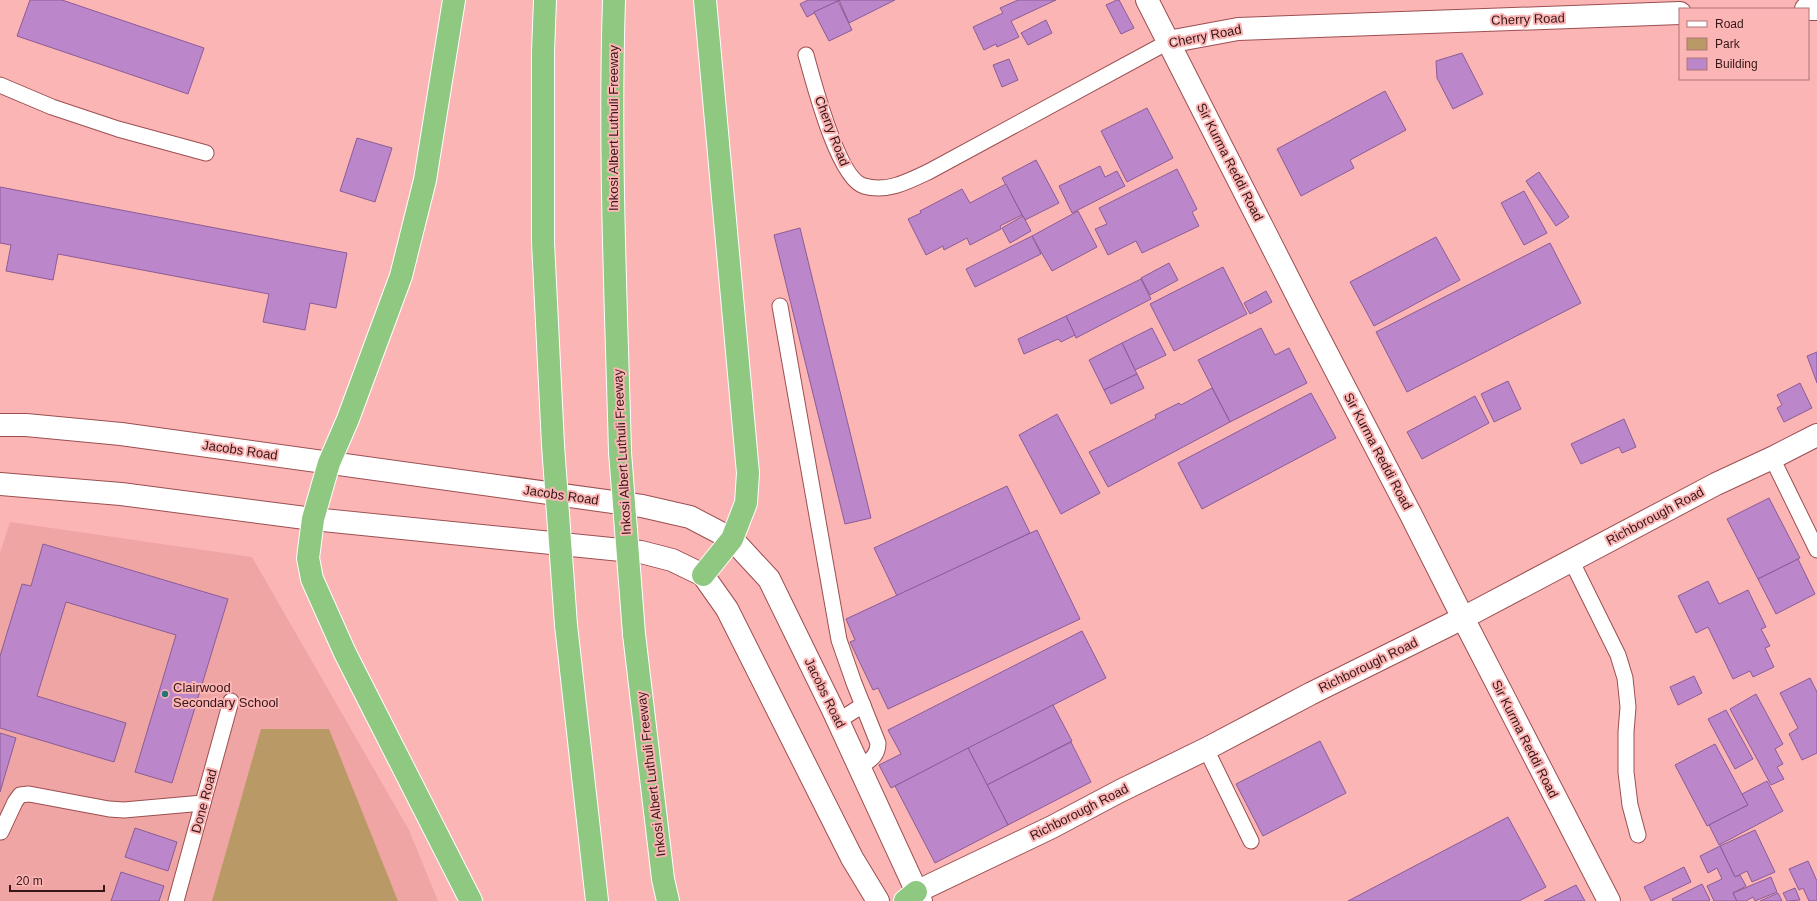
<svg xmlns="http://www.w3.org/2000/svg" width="1817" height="901" font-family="Helvetica,sans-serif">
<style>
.built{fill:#efa5a4}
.green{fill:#b99a66}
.building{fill:#bc86ca;stroke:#8b5c96}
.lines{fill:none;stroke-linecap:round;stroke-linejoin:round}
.service-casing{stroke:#9c4f51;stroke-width:17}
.minor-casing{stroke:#9c4f51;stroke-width:24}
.tertiary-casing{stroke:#9c4f51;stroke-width:24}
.motorway-casing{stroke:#fff;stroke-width:24}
.service{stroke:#fff;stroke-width:15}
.minor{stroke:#fff;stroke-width:22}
.tertiary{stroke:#fff;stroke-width:22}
.motorway{stroke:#8fc881;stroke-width:22}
.motorway-bridge-casing{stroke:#fff;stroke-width:24;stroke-linecap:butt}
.motorway-bridge{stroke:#8fc881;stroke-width:22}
.poi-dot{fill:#297477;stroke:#fcb5b5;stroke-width:1.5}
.labels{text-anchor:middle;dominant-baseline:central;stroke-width:4;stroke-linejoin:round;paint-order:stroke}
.street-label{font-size:13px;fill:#361617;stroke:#fcb5b5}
.poi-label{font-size:13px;fill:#361617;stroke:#fcb5b5;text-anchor:start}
</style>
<rect width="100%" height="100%" fill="#fcb5b5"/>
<polygon class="built" points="10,522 252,557 409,830 438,901 0,901 0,553"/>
<polygon class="green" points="261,729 329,729 398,901 212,901"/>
<g class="building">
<polygon points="30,0 62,0 204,48 188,94 17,36"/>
<polygon points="808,0 839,0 807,17 800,4"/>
<polygon points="839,0 895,0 849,23"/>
<polygon points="1018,0 1056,0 1011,21 1019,37 997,47 996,44 984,50 973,27 1003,13 1000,8"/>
<polygon points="1117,0 1119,0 1134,28 1121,34 1106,5"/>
<polygon points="838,1 852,30 829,41 814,12"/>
<polygon points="1046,20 1052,33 1028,45 1021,33"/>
<polygon points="1462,53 1483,94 1453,109 1437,78 1436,61"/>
<polygon points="1009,59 1018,80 1002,87 993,65"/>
<polygon points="1385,91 1406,130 1350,160 1354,168 1301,196 1277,149"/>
<polygon points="1147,108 1173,158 1127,182 1101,131"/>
<polygon points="357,138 392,148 375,202 340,191"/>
<polygon points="1036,160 1059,203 1025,220 1002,178"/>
<polygon points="1100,166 1105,177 1117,171 1125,186 1072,213 1059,186"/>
<polygon points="1177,169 1197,209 1192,212 1199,226 1142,253 1136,241 1108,255 1095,229 1107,224 1099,208"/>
<polygon points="1539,172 1569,217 1556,226 1526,181"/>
<polygon points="1006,184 1022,215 1000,226 1001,229 970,245 967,238 944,250 943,246 926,255 908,219 921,213 920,211 962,189 970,203"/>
<polygon points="0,187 347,253 336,308 310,303 305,330 263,322 269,294 58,254 53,280 6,271 11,245 0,243"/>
<polygon points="1524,191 1547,233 1524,245 1501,203"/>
<polygon points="1078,211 1097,247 1052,271 1032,236"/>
<polygon points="1023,216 1031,231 1010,243 1002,228"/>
<polygon points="800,228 871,518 845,524 774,235"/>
<polygon points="1032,236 1041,254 975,287 966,269"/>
<polygon points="1436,237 1460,280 1374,326 1350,282"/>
<polygon points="1550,243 1581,303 1407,392 1376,332"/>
<polygon points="1169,263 1178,280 1150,295 1141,278"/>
<polygon points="1223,267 1247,314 1174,351 1150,304"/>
<polygon points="1141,279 1151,299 1076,338 1066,316"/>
<polygon points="1266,291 1272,302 1250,314 1244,303"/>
<polygon points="1066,316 1075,335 1061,342 1058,339 1024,354 1018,339"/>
<polygon points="1152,328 1166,355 1135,370 1122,343"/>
<polygon points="1261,328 1275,355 1289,348 1307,383 1230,422 1198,360"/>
<polygon points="1122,343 1137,374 1104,390 1089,360"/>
<polygon points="1817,352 1817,383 1807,356"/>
<polygon points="1137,374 1144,388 1111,404 1104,390"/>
<polygon points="1508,381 1521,409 1494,422 1481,394"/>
<polygon points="1800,383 1812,408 1784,422 1777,408 1782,405 1777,395"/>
<polygon points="1212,388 1230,422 1108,487 1089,452 1156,418 1155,415 1179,403 1181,405"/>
<polygon points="1311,393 1336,438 1202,509 1178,463"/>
<polygon points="1475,396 1489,423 1422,459 1407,432"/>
<polygon points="1057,414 1100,493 1061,514 1019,435"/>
<polygon points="1624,419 1636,447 1622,453 1619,447 1581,464 1571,444"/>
<polygon points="1007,486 1030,533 897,596 874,548"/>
<polygon points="1769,498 1800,558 1758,579 1727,519"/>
<polygon points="1037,530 1080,619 888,709 878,688 873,690 850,642 855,640 846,619"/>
<polygon points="43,544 228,599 172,783 135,772 176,635 66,602 37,696 126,723 114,762 0,728 0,656 22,584 31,586"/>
<polygon points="1798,559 1815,594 1776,614 1758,579"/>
<polygon points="1708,581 1719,604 1748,590 1766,627 1761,629 1770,646 1765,648 1774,667 1753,677 1750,671 1733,679 1708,627 1696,633 1678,596"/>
<polygon points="1082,631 1106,678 891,788 879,765 901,754 888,730"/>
<polygon points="1694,676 1702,693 1678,705 1670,687"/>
<polygon points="1810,678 1817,692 1817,753 1802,760 1789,734 1798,728 1780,693"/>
<polygon points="1756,694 1783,744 1775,749 1783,764 1777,767 1784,779 1771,785 1730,709"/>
<polygon points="1053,705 1072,741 987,785 968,748"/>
<polygon points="1726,710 1753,759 1735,769 1708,719"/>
<polygon points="0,733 16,738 0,792"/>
<polygon points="1320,741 1346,793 1263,836 1236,784"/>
<polygon points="1071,742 1091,782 1008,825 987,785"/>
<polygon points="1715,744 1748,805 1707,826 1675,765"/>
<polygon points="968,748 1008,825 935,863 895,786"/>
<polygon points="1767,781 1783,811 1719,845 1709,825 1748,805 1742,794"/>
<polygon points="1508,817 1546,887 1519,901 1348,901"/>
<polygon points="135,828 177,842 168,871 125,857"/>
<polygon points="1755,830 1775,872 1752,882 1747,871 1735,877 1720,846"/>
<polygon points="1720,846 1735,877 1740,875 1746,886 1733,893 1737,901 1714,901 1707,886 1722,879 1717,868 1708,873 1700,856"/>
<polygon points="1808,861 1817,881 1817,901 1809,901 1803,888 1799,890 1789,869"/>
<polygon points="1684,867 1691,882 1651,901 1644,887"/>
<polygon points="121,872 164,886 159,901 111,901"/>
<polygon points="1771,877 1777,892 1755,901 1753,897 1746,901 1737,901 1733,893"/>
<polygon points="1702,884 1710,900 1707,901 1673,901 1672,899"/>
<polygon points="1576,885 1585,901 1544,901"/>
<polygon points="1795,888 1800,900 1787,901 1783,893"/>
<polygon points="1778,893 1782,901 1760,901"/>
</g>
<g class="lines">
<defs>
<g id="service">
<path d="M 806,55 C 813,80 838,179 864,186 C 887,193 909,181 930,171 L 1168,42"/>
<polyline points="0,85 52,107 118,129 206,153"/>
<path d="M 780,306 L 839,640 L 854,683 L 878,743 C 878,756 870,760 860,767"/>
<polyline points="1772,458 1817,550"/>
<polyline points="1571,560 1618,655 1625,678 1628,707 1626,732 1626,772 1630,805 1638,835"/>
<polyline points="838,721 863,705"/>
<polyline points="1206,749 1251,841"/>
<polyline points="1,832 15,802 20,795 29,794 109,809 124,810 203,803"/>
<polyline points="176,901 231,701"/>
</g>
<g id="minor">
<polyline points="1147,0 1307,315 1410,513 1463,618 1609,901"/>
<polyline points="1806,9 1817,9"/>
<polyline points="1168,42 1238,29 1680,13"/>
<polyline points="916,892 1052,827 1120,791 1206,749 1310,694 1463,618 1716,484 1772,458 1817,435"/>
</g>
<g id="tertiary">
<polyline points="0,425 26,425 121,434 642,506 690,517 732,539 769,579 833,710 921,901"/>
<polyline points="0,484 121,494 313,519 641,552 672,560 703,575 727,609 852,858 878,901"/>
</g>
<g id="motorway">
<polyline points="454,0 425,180 401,276 348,419 329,463 313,519 308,558 312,579 345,653 471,901"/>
<polyline points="545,0 543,52 543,242 553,445"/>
<path d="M 614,0 C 609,151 616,302 620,452"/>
<polyline points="703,575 732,539 746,503 748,473 705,0"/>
<polyline points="566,625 597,901"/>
<polyline points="634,634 663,879 668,901"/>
<polyline points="905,901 916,892"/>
</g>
</defs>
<use href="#service" class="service-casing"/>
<use href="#minor" class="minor-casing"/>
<use href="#tertiary" class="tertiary-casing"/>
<use href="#motorway" class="motorway-casing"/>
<use href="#service" class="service"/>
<use href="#minor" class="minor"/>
<use href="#tertiary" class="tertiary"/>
<use href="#motorway" class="motorway"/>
<defs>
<g id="motorway-bridge">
<polyline points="553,445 566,625"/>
<polyline points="620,452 634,634"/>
</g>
</defs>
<use href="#motorway-bridge" class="motorway-bridge-casing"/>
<use href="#motorway-bridge" class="motorway-bridge"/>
</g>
<circle class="poi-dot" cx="165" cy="694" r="4"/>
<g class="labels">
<g class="street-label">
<text transform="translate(1528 19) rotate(-2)">Cherry Road</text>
<text transform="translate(1205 36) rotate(-11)">Cherry Road</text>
<text transform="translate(613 128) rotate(-90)">Inkosi Albert Luthuli Freeway</text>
<text transform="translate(832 131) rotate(69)">Cherry Road</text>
<text transform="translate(1230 162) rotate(63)">Sir Kurma Reddi Road</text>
<text transform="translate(240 450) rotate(8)">Jacobs Road</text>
<text transform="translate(1378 451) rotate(62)">Sir Kurma Reddi Road</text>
<text transform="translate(622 452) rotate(-93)">Inkosi Albert Luthuli Freeway</text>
<text transform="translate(561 495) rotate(8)">Jacobs Road</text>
<text transform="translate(1655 516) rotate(-28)">Richborough Road</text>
<text transform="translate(1368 665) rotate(-26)">Richborough Road</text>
<text transform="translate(825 693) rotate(64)">Jacobs Road</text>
<text transform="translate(1525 739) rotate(63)">Sir Kurma Reddi Road</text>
<text transform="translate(651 774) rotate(-97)">Inkosi Albert Luthuli Freeway</text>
<text transform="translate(204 801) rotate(-75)">Done Road</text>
<text transform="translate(1079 812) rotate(-27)">Richborough Road</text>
</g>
<g class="poi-label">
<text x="173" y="687">Clairwood<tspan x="173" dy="15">Secondary School</tspan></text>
</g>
</g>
<rect x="1679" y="8" width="130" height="72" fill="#fcb5b5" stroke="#ad7576"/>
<rect x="1687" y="21" width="20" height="6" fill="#ffffff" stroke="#ad7576"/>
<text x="1715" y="28" font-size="12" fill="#361617">Road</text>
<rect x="1687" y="38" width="20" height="12" fill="#b99a66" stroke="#ad7576"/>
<text x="1715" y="48" font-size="12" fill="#361617">Park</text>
<rect x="1687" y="58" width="20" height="12" fill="#bc86ca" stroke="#ad7576"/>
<text x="1715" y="68" font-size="12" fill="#361617">Building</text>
<path d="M10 885v6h94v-6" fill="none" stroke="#361617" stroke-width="2"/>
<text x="16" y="885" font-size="12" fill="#361617" stroke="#fcb5b5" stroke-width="3" paint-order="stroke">20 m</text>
</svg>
